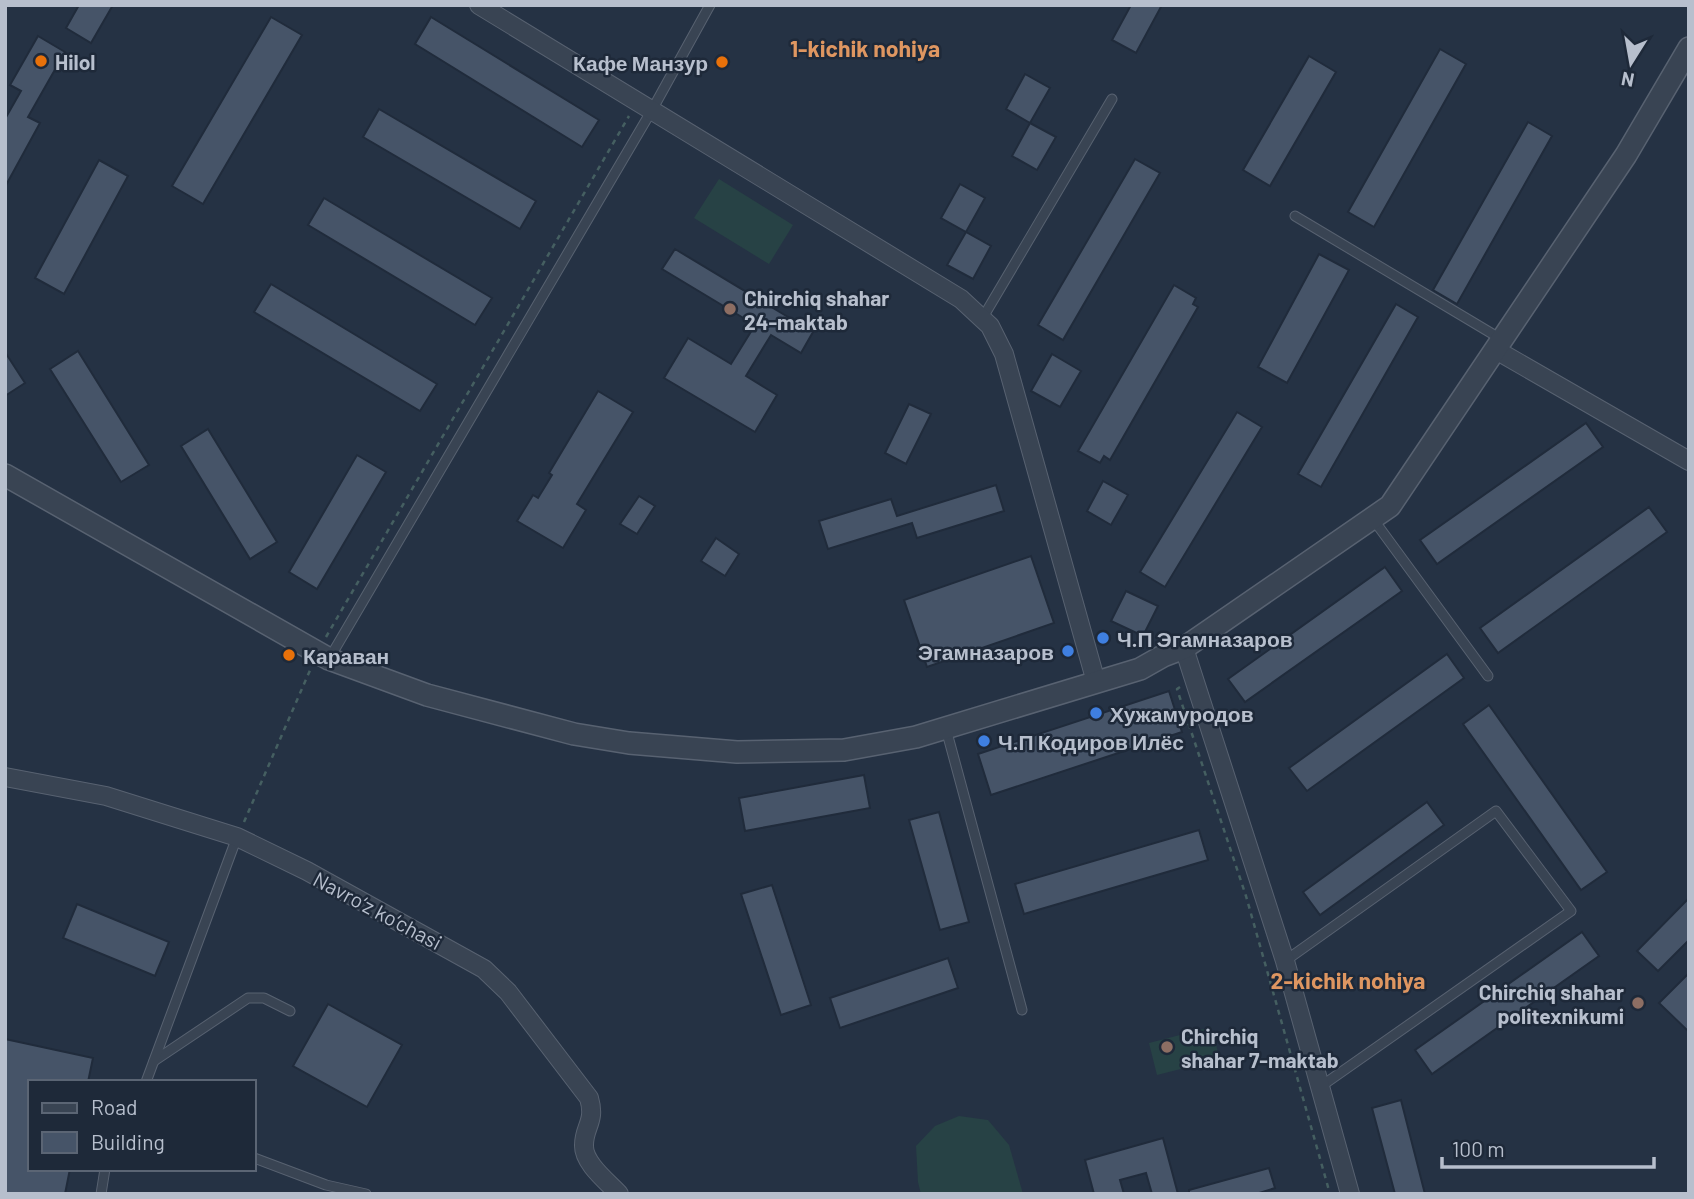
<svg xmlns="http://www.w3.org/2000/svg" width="1694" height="1199" font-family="Barlow,sans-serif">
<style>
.pitch{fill:#274245}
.building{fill:#465468;stroke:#202b3b;stroke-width:2}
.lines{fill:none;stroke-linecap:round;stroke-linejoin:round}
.service-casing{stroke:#586271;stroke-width:11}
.minor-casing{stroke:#586271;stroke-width:20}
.tertiary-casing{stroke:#586271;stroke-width:24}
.path{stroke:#455f61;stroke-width:2.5;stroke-dasharray:5 5;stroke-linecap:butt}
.service{stroke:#394453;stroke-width:9}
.minor{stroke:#394453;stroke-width:18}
.tertiary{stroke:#394453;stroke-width:21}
.food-dot{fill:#e8710a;stroke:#1e2939;stroke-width:2.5}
.education-dot{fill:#8d6e63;stroke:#1e2939;stroke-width:2.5}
.shop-dot{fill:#3f7fe0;stroke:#1e2939;stroke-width:2.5}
.labels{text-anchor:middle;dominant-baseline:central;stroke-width:5;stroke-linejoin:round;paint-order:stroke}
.poi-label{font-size:21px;font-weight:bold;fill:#b7bfcd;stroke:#1e2939;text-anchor:start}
.street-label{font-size:21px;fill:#b7bfcd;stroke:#1e2939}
.neighbourhood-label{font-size:23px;font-weight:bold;fill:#de9661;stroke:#1e2939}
</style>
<rect width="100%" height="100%" fill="#253244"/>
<g class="pitch">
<polygon points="719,179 793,225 769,264 694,218"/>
<polygon points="1211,1027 1220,1059 1157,1075 1149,1043"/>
<polygon points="959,1116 988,1120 1009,1145 1023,1194 921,1194 918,1182 916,1146 935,1126"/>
</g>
<g class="building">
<polygon points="79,5 113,5 91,43 66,28"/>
<polygon points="1131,5 1162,5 1136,53 1112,40"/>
<polygon points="271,17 302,35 203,204 172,186"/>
<polygon points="431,17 599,120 582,147 415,44"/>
<polygon points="38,36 65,52 28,117 40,123 5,187 5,119 21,91 10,85"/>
<polygon points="1440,49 1466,64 1374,227 1348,212"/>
<polygon points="1309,56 1336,72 1270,186 1243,170"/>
<polygon points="1025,74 1050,88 1030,123 1006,109"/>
<polygon points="379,109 536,201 520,229 363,137"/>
<polygon points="1528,122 1552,136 1457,304 1433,290"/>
<polygon points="1030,123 1056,137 1037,170 1012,156"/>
<polygon points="1135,159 1160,173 1063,340 1038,325"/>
<polygon points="99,160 128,176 64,294 35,278"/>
<polygon points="960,184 985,198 966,232 941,218"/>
<polygon points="324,198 492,298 475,325 308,225"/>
<polygon points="966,232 991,246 973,279 947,265"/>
<polygon points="675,249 813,332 801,353 771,335 746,376 777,395 755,432 664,378 688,338 731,364 755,325 662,269"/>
<polygon points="1319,254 1349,270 1287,383 1258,367"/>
<polygon points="271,284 437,384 420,411 254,312"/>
<polygon points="1174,285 1196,298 1193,304 1198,307 1110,460 1104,456 1100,463 1078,451"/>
<polygon points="1396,304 1418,317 1321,487 1298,474"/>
<polygon points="78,351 149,465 121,482 50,369"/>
<polygon points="5,352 25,383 5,396"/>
<polygon points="1052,354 1081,371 1060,407 1031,391"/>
<polygon points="598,391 633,412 577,504 586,510 563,548 517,521 533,495 538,498 552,475 549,473"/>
<polygon points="909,404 931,414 906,464 885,453"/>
<polygon points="1237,412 1262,427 1165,587 1140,572"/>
<polygon points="1586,423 1603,447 1437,564 1420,540"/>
<polygon points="208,429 277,542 250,559 181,446"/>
<polygon points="357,455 386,472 317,589 289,572"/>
<polygon points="1103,481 1128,495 1111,525 1087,511"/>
<polygon points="996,485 1004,511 917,538 912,523 828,549 819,521 891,499 897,516"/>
<polygon points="639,496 655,506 637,534 620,524"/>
<polygon points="1649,507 1667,532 1498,653 1480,628"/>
<polygon points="716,538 739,554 725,576 701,561"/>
<polygon points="1031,556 1054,623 927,667 904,600"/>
<polygon points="1385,567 1402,591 1245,702 1228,679"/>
<polygon points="1126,591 1158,606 1143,636 1111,621"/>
<polygon points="1447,654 1464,678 1307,791 1289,768"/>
<polygon points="1169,691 1182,732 991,795 978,754"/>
<polygon points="1489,705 1607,872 1581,890 1463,724"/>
<polygon points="864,775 870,808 745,831 739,798"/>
<polygon points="1427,802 1444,825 1320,915 1303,892"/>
<polygon points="939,812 969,922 940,930 909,820"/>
<polygon points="1199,830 1208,860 1024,914 1015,884"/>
<polygon points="772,885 811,1005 781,1015 741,894"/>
<polygon points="1689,898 1689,940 1658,971 1637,951"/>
<polygon points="77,904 169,942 155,976 63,938"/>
<polygon points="1582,932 1599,956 1432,1074 1415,1050"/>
<polygon points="948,958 958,988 840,1028 830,998"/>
<polygon points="1689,973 1689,1032 1659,1003"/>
<polygon points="328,1004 402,1045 367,1107 293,1066"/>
<polygon points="5,1039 93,1058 88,1082 30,1082 30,1169 70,1169 65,1194 5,1194"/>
<polygon points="1401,1100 1425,1194 1395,1194 1372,1108"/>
<polygon points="1163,1138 1178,1194 1152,1194 1146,1173 1120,1180 1124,1194 1094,1194 1085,1160"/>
<polygon points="1269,1168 1275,1188 1256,1194 1189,1194 1189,1190"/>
</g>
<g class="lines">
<defs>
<g id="service">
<polyline points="1295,216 1501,339"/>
<polyline points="982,319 1112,99"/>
<polyline points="1373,519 1488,676"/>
<polyline points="329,659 652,110 710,5"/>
<polyline points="946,729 1022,1010"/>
<polyline points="1285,961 1496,811 1571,911 1320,1087"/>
<polyline points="154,1061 248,998 264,998 290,1011"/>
<polyline points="146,1082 237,837"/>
<polyline points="254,1158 326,1185 366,1194"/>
<polyline points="101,1194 105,1169"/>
</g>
<g id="minor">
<polyline points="479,5 961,299 990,326 1004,354 1096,682"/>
<polyline points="1496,350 1689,461"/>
<polyline points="1184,648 1285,961 1350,1194"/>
<path d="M 5,777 L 106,796 L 237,837 L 307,871 L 484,969 L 508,992 L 589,1098 C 596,1122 584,1126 584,1145 C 583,1163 608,1182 619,1194"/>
</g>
<polyline id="tertiary" points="5,475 329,659 427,695 574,734 629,743 737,752 844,750 916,737 1140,669 1163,656 1184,648 1390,506 1626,155 1689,48"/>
</defs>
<use href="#service" class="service-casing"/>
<use href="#minor" class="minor-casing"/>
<use href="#tertiary" class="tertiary-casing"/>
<g class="path">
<polyline points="326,637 629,116"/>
<polyline points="1180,687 1177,689 1246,896 1330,1194"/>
<polyline points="244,822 311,668"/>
</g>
<use href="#service" class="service"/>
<use href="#minor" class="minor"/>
<use href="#tertiary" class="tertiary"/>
</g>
<g class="food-dot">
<circle cx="41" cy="61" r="7"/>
<circle cx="722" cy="62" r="7"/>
<circle cx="289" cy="655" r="7"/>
</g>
<g class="education-dot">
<circle cx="730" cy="309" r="7"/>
<circle cx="1638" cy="1003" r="7"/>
<circle cx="1167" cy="1047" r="7"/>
</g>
<g class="shop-dot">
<circle cx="1103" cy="638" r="7"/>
<circle cx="1068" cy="651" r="7"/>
<circle cx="1096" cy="713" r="7"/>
<circle cx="984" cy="741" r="7"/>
</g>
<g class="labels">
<g class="poi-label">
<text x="55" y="61">Hilol</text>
<text x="708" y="62" text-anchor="end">Кафе Манзур</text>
<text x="744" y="297">Chirchiq shahar<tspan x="744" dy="24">24-maktab</tspan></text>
<text x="1117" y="638">Ч.П Эгамназаров</text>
<text x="1054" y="651" text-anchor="end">Эгамназаров</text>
<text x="303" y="655">Караван</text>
<text x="1110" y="713">Хужамуродов</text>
<text x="998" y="741">Ч.П Кодиров Илёс</text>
<text x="1624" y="991" text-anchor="end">Chirchiq shahar<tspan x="1624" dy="24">politexnikumi</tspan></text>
<text x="1181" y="1035">Chirchiq<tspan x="1181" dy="24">shahar 7-maktab</tspan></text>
</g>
<g class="street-label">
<text transform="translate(378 910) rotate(28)">Navro‘z ko‘chasi</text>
</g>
<g class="neighbourhood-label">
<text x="865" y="48">1-kichik nohiya</text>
<text x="1348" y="980">2-kichik nohiya</text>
</g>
</g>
<rect width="1694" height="1199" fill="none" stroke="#b7bfcd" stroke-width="14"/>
<rect x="28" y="1080" width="228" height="91" fill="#1e2939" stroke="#5b6574" stroke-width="2"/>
<rect x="42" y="1103" width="35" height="10" fill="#394453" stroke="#5b6574" stroke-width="2"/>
<text x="91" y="1115" font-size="21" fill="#b7bfcd">Road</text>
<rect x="42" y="1132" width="35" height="21" fill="#465468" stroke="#5b6574" stroke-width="2"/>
<text x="91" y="1150" font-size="21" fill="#b7bfcd">Building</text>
<g transform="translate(1631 63) rotate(191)" stroke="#1e2939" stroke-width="5" paint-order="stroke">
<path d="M0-5L12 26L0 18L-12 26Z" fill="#b7bfcd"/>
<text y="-10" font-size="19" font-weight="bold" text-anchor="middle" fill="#b7bfcd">N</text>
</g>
<path d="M1442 1157v10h212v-10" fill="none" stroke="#b7bfcd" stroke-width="3.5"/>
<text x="1452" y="1157" font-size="21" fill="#b7bfcd" stroke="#1e2939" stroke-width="5" paint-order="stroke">100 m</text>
</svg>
